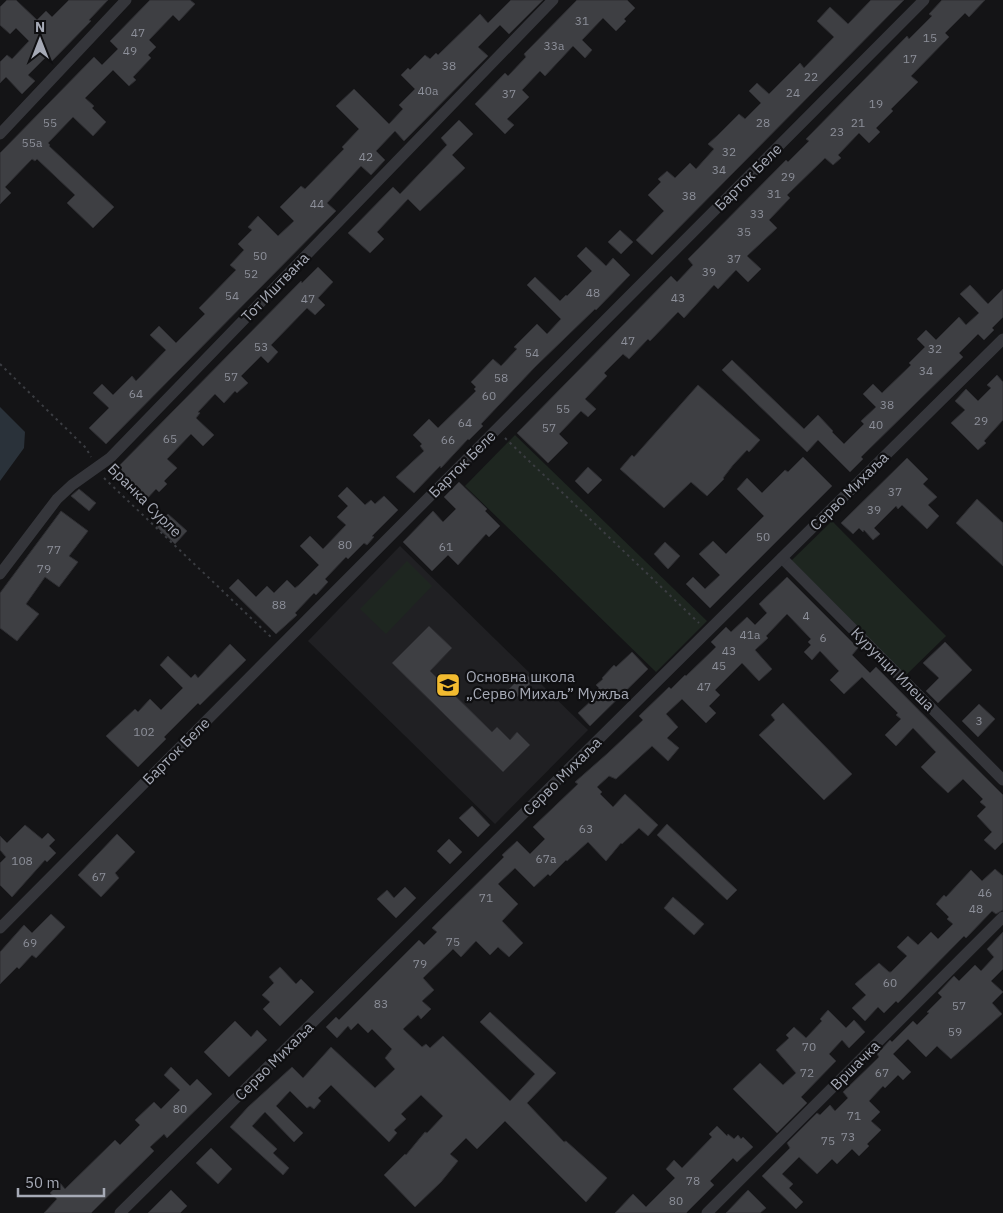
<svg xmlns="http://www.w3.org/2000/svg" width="1003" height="1213" font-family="'IBM Plex Sans',sans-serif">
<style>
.built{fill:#202023}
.green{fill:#1e2620}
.water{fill:#2a323a}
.building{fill:#3e3f43;stroke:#2e2e32}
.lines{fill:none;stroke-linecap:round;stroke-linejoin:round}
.path{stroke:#3b3d42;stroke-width:2;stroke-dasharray:2.5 4;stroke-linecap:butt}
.street{stroke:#35363b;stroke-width:11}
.labels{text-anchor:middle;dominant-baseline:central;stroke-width:4.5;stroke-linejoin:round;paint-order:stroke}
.number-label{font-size:12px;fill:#8c8f99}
.street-label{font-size:15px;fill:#a6aab6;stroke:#0f0f11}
.poi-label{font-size:15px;fill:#a6aab6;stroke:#0f0f11;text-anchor:start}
</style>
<rect width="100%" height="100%" fill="#141416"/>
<polygon class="built" points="400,546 588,730 495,824 308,641"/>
<g class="green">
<polygon points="515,435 707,621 656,672 465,486"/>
<polygon points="832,521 946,636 905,676 791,561"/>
<polygon points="407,561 432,586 386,634 360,609"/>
</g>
<polygon class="water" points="0,407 25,432 24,448 0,481"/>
<g class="building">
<polygon points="7,0 16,0 37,20 46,11 52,17 69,0 108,0 89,20 91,21 51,62 46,57 28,75 35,81 22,94 6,77 0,83 0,62 7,55 12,59 29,41 16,28 10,34 0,25 0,7"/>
<polygon points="150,0 190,0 195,4 179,21 173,15 149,40 156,47 148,55 151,58 133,77 136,80 129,86 113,70 85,98 94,106 92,108 106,122 93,136 73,117 48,143 50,145 49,146 114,207 93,228 67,203 75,195 37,159 35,161 32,159 5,187 11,193 0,204 0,153 94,57 102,65 118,49 110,41"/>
<polygon points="511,0 543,0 509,34 500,25 478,47 488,56 404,141 395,131 376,151 385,160 371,175 361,166 327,203 336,211 106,444 89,428 109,408 93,393 102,384 113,395 132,376 136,381 166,350 150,335 159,326 176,343 205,314 199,308 236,270 230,265 244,250 238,244 252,230 248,227 258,216 278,236 294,221 280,207 301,186 305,189 344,149 342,147 359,129 336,106 354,89 389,124 403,109 399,105 415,89 401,75 408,68 410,70 425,55 430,59 436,53 438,55 480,14 488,23"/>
<polygon points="577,0 627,0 635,8 624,19 626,21 616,31 603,18 582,40 592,50 585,58 573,46 545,76 540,71 522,90 529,97 507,119 514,125 505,134 475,104 505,73 508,76 526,57 524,54"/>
<polygon points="871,0 904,0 652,255 636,240 664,211 648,195 661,182 658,179 667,171 675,178 690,163 696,169 714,149 708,144 718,135 739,114 745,119 761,103 749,91 757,83 769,94 800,63 804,68 834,37 817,21 830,7 848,24"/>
<polygon points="942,0 985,0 969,17 965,13 945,33 949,37 911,76 918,82 891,109 893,111 876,128 880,132 869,143 859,133 838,155 841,158 833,165 825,158 787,195 790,198 769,220 777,228 747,256 761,269 748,282 736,270 718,289 714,285 684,318 678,312 650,341 648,339 629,359 623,354 604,373 607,376 585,399 596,409 588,417 581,411 559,434 568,443 548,463 517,433 671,276 677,282 693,265 688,259 786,160 788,162 809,141 806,139 907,36 909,39 932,16 929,14"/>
<polygon points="459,120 473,134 452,155 465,168 420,211 408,199 377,232 384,239 370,253 348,233 393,187 400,194 447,145 441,138"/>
<polygon points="620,230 633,242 621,254 608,242"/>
<polygon points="586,247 606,266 613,258 630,275 596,310 595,309 535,367 481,424 483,426 469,440 468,439 441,468 440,466 414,493 396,477 424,451 420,446 422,444 413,435 429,419 438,428 476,391 474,389 476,387 471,382 493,359 501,366 517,349 514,347 537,324 547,334 561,319 527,285 535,277 560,301 566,295 567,296 592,271 577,256"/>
<polygon points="318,267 333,282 318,298 325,305 315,315 307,308 271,345 278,352 268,363 261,356 241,376 248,383 237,393 235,391 224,403 215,394 198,412 200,413 196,418 214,435 203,446 191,434 167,459 177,468 164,481 167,484 159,492 156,489 143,503 112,473 301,281 302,283"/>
<polygon points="970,285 988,304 1003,289 1003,317 992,328 994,330 984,340 978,334 959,353 963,357 861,457 863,459 850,472 818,440 807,452 722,370 732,360 804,429 818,415 833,431 832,432 844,444 864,424 861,421 876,407 863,394 873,384 882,393 911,365 909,363 925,347 917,339 926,330 936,340 959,317 966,325 979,313 960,294"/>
<polygon points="997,375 1003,382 1003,420 984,441 986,443 978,450 951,423 965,410 955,401 966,389 978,401 991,388 987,385"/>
<polygon points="698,385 760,440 749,452 747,450 733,465 723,478 724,479 707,496 691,482 664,508 620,469 632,455 634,457"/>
<polygon points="803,457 832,486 710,608 686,584 693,577 705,589 720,575 699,554 713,541 726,554 764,516 737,489 747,478 762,493 785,470 788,472"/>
<polygon points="907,458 928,479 923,484 937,497 928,505 939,516 927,529 902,505 898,509 896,506 874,528 880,534 873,540 864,530 863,532 859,528 853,534 841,523"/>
<polygon points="588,467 602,480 588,494 575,481"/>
<polygon points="459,482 487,509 485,511 500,526 489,537 486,534 458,565 448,555 432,571 403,542 433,511 443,522 456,509 444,497"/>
<polygon points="347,487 365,505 371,500 375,504 384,496 398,510 372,536 374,537 367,545 364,543 348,559 346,557 325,579 328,582 316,595 314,593 295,613 297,615 276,634 229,588 238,579 256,597 267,586 274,593 287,580 295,588 299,585 319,565 300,546 310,536 323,549 346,525 337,517 348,506 338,496"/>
<polygon points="79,489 96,503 89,511 71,496"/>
<polygon points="977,499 1003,523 1003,566 956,523"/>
<polygon points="61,511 88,531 69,556 78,562 59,587 45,577 26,604 39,614 17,641 0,628 0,593"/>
<polygon points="168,514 187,531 175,544 156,526"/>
<polygon points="665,542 680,556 668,569 654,554"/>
<polygon points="787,577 858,648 852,655 870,673 876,667 1003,795 1003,842 995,850 984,840 992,832 977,816 986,807 980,802 983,799 963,779 948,793 930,776 921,767 936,752 913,728 896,746 885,735 901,719 896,715 898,713 862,677 844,694 830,680 839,671 820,651 812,660 804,652 811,645 808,642 811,639 787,614 766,636 768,638 755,650 772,669 759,681 742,663 715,690 720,695 709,706 716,713 706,723 682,699 666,714 678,727 667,738 679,748 668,761 652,746 616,779 609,776 597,787 602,792 600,794 613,807 625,794 658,825 648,836 639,828 622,844 621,843 606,861 588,842 567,861 566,860 550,876 548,874 534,887 515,868 498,884 518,904 502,921 523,943 509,957 498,947 490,955 476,941 461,957 453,949 423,978 434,990 422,1001 431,1009 421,1019 418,1015 403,1029 422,1047 426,1044 430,1048 443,1036 510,1101 535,1074 480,1022 490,1012 556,1073 527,1103 564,1142 566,1141 607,1178 586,1202 505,1121 477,1149 466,1138 450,1154 458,1161 441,1182 415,1207 384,1175 405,1154 406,1155 425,1132 427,1133 443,1116 421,1095 401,1114 406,1119 394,1130 397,1133 389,1142 331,1085 318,1098 321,1101 314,1109 310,1106 307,1108 290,1091 276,1106 303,1133 294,1142 265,1112 252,1126 277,1149 273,1153 289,1168 283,1175 230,1127 248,1107 292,1067 303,1078 331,1047 375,1088 395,1069 385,1058 392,1049 372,1029 368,1033 358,1023 351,1030 348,1026 337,1038 326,1027 336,1017 339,1020 419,940 424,945 437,932 432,928 504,857 502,855 517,841 530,854 545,839 533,827 578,784 575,782 608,753 643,720 639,716 669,687 671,689 685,675 686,676 716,647 711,642 726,627 731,632 747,617 755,625 767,613 759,604"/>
<polygon points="429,626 452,648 430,671 492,732 497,727 510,740 517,732 530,745 503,772 392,663"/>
<polygon points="945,642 972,670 938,703 926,691 939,678 923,663"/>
<polygon points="230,644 246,660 200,705 198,703 164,737 166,739 138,767 106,736 135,709 138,712 150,699 161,710 183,688 160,665 168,656 191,678 195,674 198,678"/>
<polygon points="632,652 648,669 590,726 578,713 593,699 591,697 599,688 596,685 603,679 602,678 614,665 616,667"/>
<polygon points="525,673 533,681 517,697 509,689"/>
<polygon points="783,703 852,774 824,800 759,735 775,720 771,715"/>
<polygon points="979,704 995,719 978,737 962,721"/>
<polygon points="472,806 490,825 478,837 459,818"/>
<polygon points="667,824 737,890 727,900 657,835"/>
<polygon points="25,825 42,839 48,833 55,840 49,846 56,853 47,862 45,860 12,897 0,885 0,863 6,857 0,850 0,836 7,843"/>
<polygon points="117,834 135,852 115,873 119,878 101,897 78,875"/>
<polygon points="449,839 462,852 450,864 437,851"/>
<polygon points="995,869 1003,876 1003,910 996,914 992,911 966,938 964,936 898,1003 896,1001 884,1013 878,1007 865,1021 852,1008 866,995 855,984 879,963 889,972 891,972 907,956 897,947 908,936 918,945 931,932 938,939 953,924 947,919 949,917 936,904 944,895 946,897 971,870 982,881"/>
<polygon points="405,887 416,898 396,918 377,899 387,890 394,898"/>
<polygon points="673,897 704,924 694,935 664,908"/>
<polygon points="51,914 65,927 36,958 32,955 19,969 17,967 0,984 0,952 24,925 32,933"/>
<polygon points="1003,932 1003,969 991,981 1003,992 992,1003 1002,1014 951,1059 937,1046 926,1057 908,1039 893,1054 911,1072 903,1080 898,1075 885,1088 883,1086 869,1101 880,1112 871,1121 881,1130 867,1144 869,1146 859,1156 852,1149 837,1164 832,1159 817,1174 799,1157 782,1174 793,1184 789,1188 803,1202 796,1209 762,1176 790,1148 787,1143 817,1113 820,1115 830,1105 835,1111 848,1098 843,1092 879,1057 877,1054 890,1040 892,1042 913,1021 917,1025 929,1013 927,1012 942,997 938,993 954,976 959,981 975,965 981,971 994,957 987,949"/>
<polygon points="280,967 296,984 301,979 314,992 280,1026 263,1009 270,1002 262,995 274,983 269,977"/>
<polygon points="828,1010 846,1028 854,1020 865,1032 849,1048 842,1040 829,1054 836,1061 801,1097 807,1103 777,1133 733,1089 760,1063 783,1085 796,1073 776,1050 789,1038 786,1035 794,1027 806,1038 822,1021 820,1019"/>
<polygon points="235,1021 251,1037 257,1030 267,1040 229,1077 204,1052"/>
<polygon points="171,1067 190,1086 197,1079 212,1094 167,1138 164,1134 150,1147 154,1151 91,1213 44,1213 57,1199 50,1193 60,1183 65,1189 115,1140 120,1145 140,1125 135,1120 154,1102 161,1109 180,1090 164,1075"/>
<polygon points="717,1126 727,1136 728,1134 734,1139 738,1135 741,1139 743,1137 753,1147 737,1162 733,1158 710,1181 714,1185 686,1213 615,1213 633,1194 646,1207 675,1178 666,1169 674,1160 682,1168 712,1137 709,1134"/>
<polygon points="211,1148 232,1169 218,1184 196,1163"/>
<polygon points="171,1190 187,1206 180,1213 148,1213"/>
<polygon points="748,1190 766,1208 760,1213 726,1213"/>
</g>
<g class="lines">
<g class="path">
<polyline points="0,364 86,448 91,457"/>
<polyline points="505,438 699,623"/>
<polyline points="104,478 272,638"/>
</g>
<g class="street">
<polyline points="0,134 126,0"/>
<polyline points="782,558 1003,780"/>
<polyline points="0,574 57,499 72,485 110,458 553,0"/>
<polyline points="0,928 924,0"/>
<polyline points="120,1213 1003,339"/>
<polyline points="707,1213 1003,917"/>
</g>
</g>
<defs>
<symbol id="school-square" viewBox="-11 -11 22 22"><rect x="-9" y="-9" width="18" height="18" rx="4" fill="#f2bb30" stroke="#0f0f11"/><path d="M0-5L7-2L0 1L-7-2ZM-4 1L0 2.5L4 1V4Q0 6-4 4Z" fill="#111"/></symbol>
</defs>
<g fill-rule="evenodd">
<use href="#school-square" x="434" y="671" width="28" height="28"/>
</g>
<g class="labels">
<g class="number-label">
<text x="582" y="20">31</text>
<text x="138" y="32">47</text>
<text x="930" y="37">15</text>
<text x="554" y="45">33a</text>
<text x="130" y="50">49</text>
<text x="910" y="58">17</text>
<text x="449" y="65">38</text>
<text x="811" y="76">22</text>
<text x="428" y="90">40a</text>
<text x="793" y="92">24</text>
<text x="509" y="93">37</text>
<text x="876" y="103">19</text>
<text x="50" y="122">55</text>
<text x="763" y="122">28</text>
<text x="858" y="122">21</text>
<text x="837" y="131">23</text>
<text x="32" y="142">55a</text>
<text x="729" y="151">32</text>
<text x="366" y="156">42</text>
<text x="719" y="169">34</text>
<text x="788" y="176">29</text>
<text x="774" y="193">31</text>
<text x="689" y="195">38</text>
<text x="317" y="203">44</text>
<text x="757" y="213">33</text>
<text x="744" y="231">35</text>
<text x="260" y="255">50</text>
<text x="734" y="258">37</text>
<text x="709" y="271">39</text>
<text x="251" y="273">52</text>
<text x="593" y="292">48</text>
<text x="232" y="295">54</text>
<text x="678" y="297">43</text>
<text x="308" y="298">47</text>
<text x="628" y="340">47</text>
<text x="261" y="346">53</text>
<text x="935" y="348">32</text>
<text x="532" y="352">54</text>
<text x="926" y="370">34</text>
<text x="231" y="376">57</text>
<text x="501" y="377">58</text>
<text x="136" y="393">64</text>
<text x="489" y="395">60</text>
<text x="887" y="404">38</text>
<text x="563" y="408">55</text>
<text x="981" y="420">29</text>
<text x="465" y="422">64</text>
<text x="876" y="424">40</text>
<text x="549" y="427">57</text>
<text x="170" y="438">65</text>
<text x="448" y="439">66</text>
<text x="895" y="491">37</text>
<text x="874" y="509">39</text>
<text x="763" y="536">50</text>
<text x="345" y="544">80</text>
<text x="446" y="546">61</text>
<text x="54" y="549">77</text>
<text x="44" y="568">79</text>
<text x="279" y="604">88</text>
<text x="806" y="615">4</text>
<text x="750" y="634">41a</text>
<text x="823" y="637">6</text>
<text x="729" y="650">43</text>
<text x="719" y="665">45</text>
<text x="704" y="686">47</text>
<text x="979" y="720">3</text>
<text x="144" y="731">102</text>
<text x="586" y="828">63</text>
<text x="546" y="858">67a</text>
<text x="22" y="860">108</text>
<text x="99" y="876">67</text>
<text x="985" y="892">46</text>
<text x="486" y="897">71</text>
<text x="976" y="908">48</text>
<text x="453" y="941">75</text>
<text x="30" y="942">69</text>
<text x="420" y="963">79</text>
<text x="890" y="982">60</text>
<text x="381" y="1003">83</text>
<text x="959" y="1005">57</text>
<text x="955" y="1031">59</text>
<text x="809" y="1046">70</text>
<text x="807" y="1072">72</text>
<text x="882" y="1072">67</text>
<text x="180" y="1108">80</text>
<text x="854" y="1115">71</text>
<text x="848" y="1136">73</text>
<text x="828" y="1140">75</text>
<text x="693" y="1180">78</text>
<text x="676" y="1200">80</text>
</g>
<g class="street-label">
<text transform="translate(748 177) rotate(-45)">Барток Беле</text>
<text transform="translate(275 287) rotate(-46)">Тот Иштвана</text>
<text transform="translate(462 464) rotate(-45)">Барток Беле</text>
<text transform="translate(849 491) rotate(-45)">Серво Михаља</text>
<text transform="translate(145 500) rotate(45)">Бранка Сурле</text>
<text transform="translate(893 669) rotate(45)">Курунци Илеша</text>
<text transform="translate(176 751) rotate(-45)">Барток Беле</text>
<text transform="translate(562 776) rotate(-45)">Серво Михаља</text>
<text transform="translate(274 1061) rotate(-45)">Серво Михаља</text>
<text transform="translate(855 1065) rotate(-45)">Вршачка</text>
</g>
<g class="poi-label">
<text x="466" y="676">Основна школа<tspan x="466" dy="17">„Серво Михаљ” Мужља</tspan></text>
</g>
</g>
<g transform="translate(40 40)" stroke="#0f0f11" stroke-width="4" paint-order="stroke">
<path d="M0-4L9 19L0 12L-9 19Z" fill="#a6aab6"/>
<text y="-8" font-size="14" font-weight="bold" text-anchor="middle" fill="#a6aab6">N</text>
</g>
<path d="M18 1188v8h86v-8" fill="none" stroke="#a6aab6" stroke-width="2.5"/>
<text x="25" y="1188" font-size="15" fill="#a6aab6" stroke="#0f0f11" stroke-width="4" paint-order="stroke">50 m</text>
</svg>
